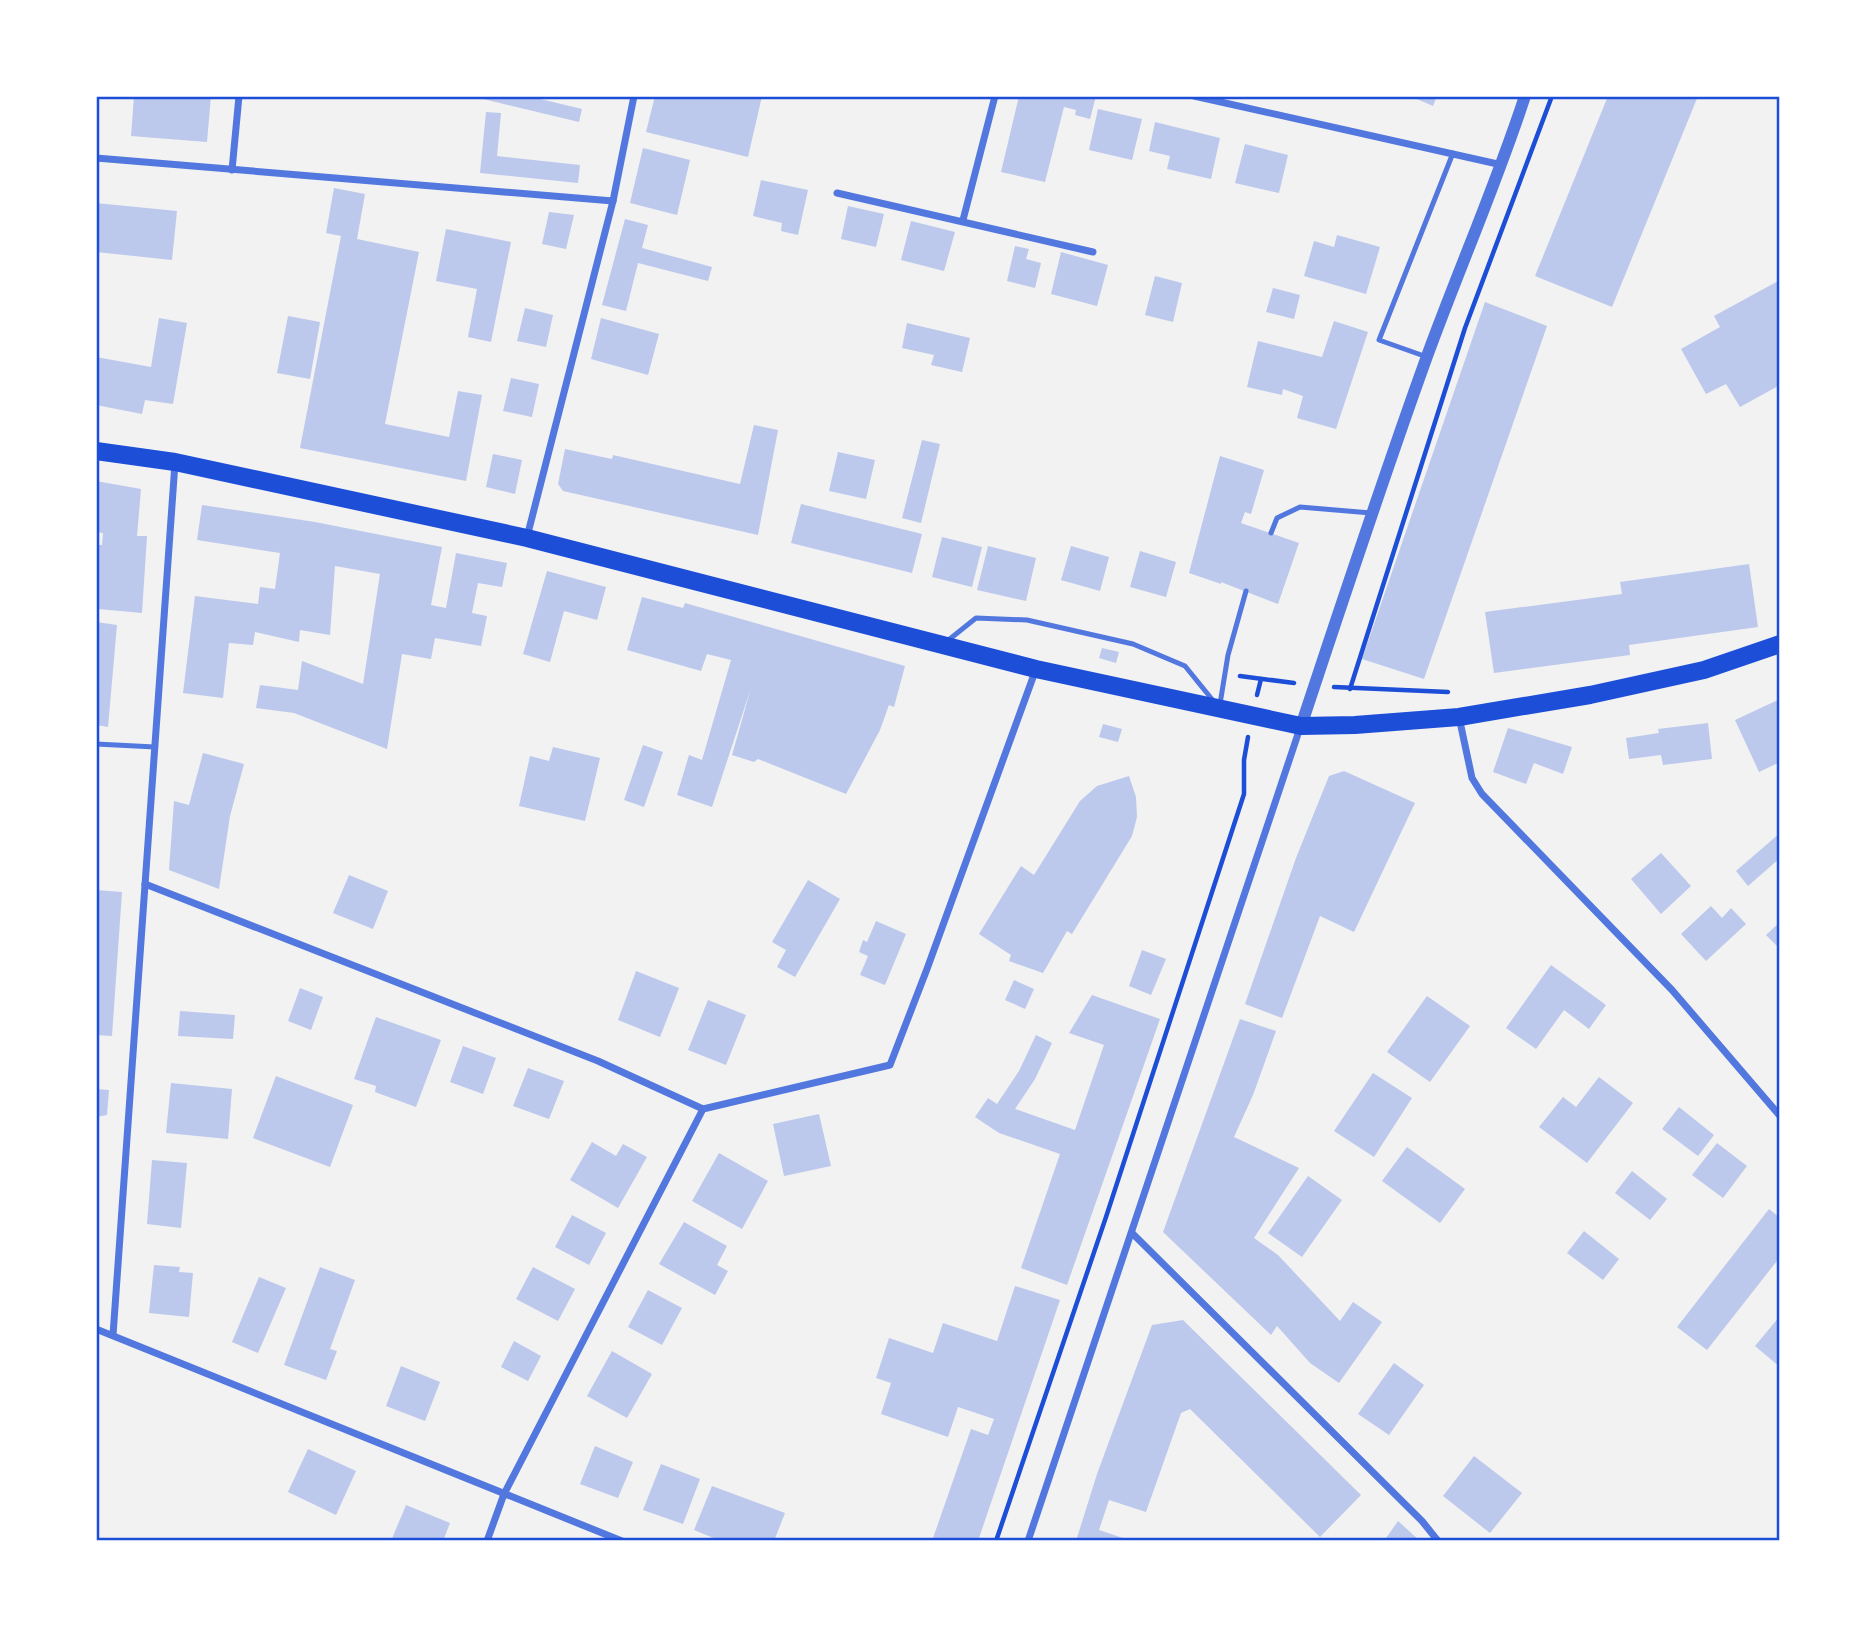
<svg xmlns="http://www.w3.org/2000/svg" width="1876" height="1637" font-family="Mulish,sans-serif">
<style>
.building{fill:#bdc9ec}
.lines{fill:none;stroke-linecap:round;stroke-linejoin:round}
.path{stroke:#1d4ed8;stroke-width:4.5}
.service{stroke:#5277de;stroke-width:5}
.minor{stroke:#5277de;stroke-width:7}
.tertiary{stroke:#5277de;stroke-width:12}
.primary{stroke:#1d4ed8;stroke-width:18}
.neatline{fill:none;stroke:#1d4ed8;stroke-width:2.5}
</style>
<rect width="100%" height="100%" fill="#f2f2f2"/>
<g class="building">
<polygon points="134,96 211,96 207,142 131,136"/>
<polygon points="484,96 528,96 582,109 579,122 483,99"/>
<polygon points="655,96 762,96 748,157 646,132"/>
<polygon points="1019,96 1096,96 1090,119 1075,115 1076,110 1064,107 1045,182 1001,172"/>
<polygon points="1410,96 1437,96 1433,106"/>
<polygon points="1608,96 1698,96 1612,307 1535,276"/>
<polygon points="1098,109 1142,119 1132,160 1089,150"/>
<polygon points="486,112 501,113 497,156 580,165 578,183 480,173"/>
<polygon points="1155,122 1220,138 1211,179 1167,169 1170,156 1149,151"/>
<polygon points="1245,144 1288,155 1279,193 1235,183"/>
<polygon points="643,148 690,160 677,215 630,203"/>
<polygon points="761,180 808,190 798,235 781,231 782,223 753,216"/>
<polygon points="334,188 365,194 357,239 419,252 385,424 449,437 458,391 482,395 466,481 300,448 341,236 326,233"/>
<polygon points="96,203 177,211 172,260 96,252"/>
<polygon points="848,206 884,214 876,247 841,239"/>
<polygon points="549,212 574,215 566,249 542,244"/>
<polygon points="625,219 648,225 642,248 712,267 708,281 638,263 626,311 602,305"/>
<polygon points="911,221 955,232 944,271 901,260"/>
<polygon points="446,229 511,242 491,342 468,337 477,289 436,281"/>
<polygon points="1337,235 1380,247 1366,294 1304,276 1314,241 1334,247"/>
<polygon points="1015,246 1029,249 1026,259 1041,263 1035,288 1007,281"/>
<polygon points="1061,252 1108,265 1097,306 1051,294"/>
<polygon points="1155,276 1182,283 1173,322 1145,315"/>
<polygon points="1780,280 1780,385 1740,407 1726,384 1706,394 1681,349 1720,327 1714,316"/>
<polygon points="1273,288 1300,295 1294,319 1266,312"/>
<polygon points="1485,302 1547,326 1424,679 1362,659"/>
<polygon points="525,308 553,315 546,347 517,341"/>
<polygon points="288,316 320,322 310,379 277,373"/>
<polygon points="159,318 187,323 173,404 145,400 142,414 96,405 96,357 151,367"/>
<polygon points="601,318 659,334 648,375 591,359"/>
<polygon points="1334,321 1368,332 1336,429 1297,418 1303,396 1283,389 1282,395 1247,387 1258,341 1322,357"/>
<polygon points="907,323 970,338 962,372 931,365 934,355 902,348"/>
<polygon points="511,378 539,384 532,417 503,411"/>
<polygon points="754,425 778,430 758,535 563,491 558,484 565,449 612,459 613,455 740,484"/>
<polygon points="922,440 940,444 921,523 902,518"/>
<polygon points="838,452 875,460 866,499 829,491"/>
<polygon points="493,454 522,460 515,494 486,487"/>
<polygon points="1220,456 1264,470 1251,514 1245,512 1241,523 1299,543 1278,604 1221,582 1221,584 1189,573"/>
<polygon points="96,481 141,489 137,536 147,536 142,613 98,609 96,545 102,545 103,533 96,532"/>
<polygon points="801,504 922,534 912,573 791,543"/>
<polygon points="202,505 315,522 442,547 431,605 446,608 456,553 507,563 502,587 478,583 472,613 487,616 481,646 435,638 431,659 402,654 387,749 294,713 256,708 260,685 298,690 302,661 363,684 380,574 335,566 330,635 300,630 299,642 255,632 253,645 229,643 223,698 183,693 195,596 258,604 260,587 275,589 280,553 197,540"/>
<polygon points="942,537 982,547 972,587 932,577"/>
<polygon points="988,546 1036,558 1026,601 977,590"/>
<polygon points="1071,546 1109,557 1100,591 1061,580"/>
<polygon points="1140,551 1176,562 1166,597 1130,587"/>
<polygon points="1749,564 1758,627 1629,645 1630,655 1494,673 1485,612 1622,594 1620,582"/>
<polygon points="547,571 606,587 597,620 564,611 550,662 523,654"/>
<polygon points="642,597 683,608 685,603 905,666 894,707 889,705 880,730 846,794 758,759 754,762 732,755 751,688 712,807 677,795 689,755 702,760 731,660 707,654 701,671 627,650"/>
<polygon points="96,622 117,625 108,727 96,725"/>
<polygon points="1102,648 1119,652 1116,663 1099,658"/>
<polygon points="1780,699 1780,762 1759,772 1735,720"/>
<polygon points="1708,723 1712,759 1663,765 1661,755 1629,759 1626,738 1659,733 1658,729"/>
<polygon points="1103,724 1122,729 1118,742 1099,737"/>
<polygon points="1508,728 1572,747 1563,774 1534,763 1526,784 1493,772"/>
<polygon points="643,745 663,752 644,807 624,800"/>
<polygon points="553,747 600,758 585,821 519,806 530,756 549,761"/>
<polygon points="203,753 244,764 230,816 219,889 169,870 174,801 189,805"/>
<polygon points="1344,771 1415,803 1354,932 1320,916 1282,1018 1245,1004 1296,858 1329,776"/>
<polygon points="1129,776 1136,797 1137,817 1132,836 1072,934 1067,931 1043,973 1009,961 1011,955 979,934 1021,866 1034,875 1080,801 1097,786"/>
<polygon points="1780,833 1780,858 1748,886 1736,871"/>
<polygon points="1661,853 1691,886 1661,914 1631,879"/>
<polygon points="349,875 388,891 373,929 333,913"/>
<polygon points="808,880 840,899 795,977 777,967 786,950 772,942"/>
<polygon points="96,890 122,892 112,1036 96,1035"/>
<polygon points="1711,906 1722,918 1731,908 1746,924 1706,961 1681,934"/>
<polygon points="876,921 906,934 885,985 860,975 868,956 859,952 863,940 867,942"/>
<polygon points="1780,922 1780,949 1766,935"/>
<polygon points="1142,950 1166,959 1151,995 1129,986"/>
<polygon points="1551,965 1606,1005 1589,1029 1564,1010 1536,1049 1506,1028"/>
<polygon points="636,971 679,988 660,1037 618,1020"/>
<polygon points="1014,980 1034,989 1025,1009 1005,1000"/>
<polygon points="300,988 323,997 311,1030 288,1021"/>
<polygon points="1092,995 1160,1019 1067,1285 1021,1268 1060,1154 999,1133 975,1117 988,1098 997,1104 1019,1071 1036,1035 1052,1043 1035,1079 1015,1109 1075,1130 1104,1045 1069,1033"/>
<polygon points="1427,996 1470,1026 1430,1082 1387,1052"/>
<polygon points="708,1000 746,1015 726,1065 688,1050"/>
<polygon points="180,1011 235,1015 233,1039 178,1036"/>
<polygon points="376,1017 441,1040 416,1107 375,1092 376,1086 354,1079"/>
<polygon points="1240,1019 1276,1031 1253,1095 1234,1137 1299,1168 1254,1238 1278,1255 1340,1321 1353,1302 1382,1322 1339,1383 1310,1363 1277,1326 1271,1335 1163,1232"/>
<polygon points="463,1046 496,1058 483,1094 450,1082"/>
<polygon points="528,1068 564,1081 549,1119 513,1106"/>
<polygon points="1373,1073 1412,1098 1374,1157 1334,1131"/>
<polygon points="276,1076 353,1105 330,1167 253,1138"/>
<polygon points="1599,1077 1633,1103 1587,1163 1539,1127 1563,1097 1576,1107"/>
<polygon points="171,1083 232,1089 228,1139 166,1133"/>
<polygon points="96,1089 109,1090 107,1115 96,1117"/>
<polygon points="1679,1107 1714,1135 1698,1156 1662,1129"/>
<polygon points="819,1114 831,1166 784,1176 773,1124"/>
<polygon points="592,1142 616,1156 623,1144 647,1157 618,1208 570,1180"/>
<polygon points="1717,1143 1747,1166 1723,1198 1692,1175"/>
<polygon points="1407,1147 1465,1189 1440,1223 1382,1181"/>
<polygon points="719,1153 768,1181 742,1229 692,1201"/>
<polygon points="152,1160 187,1163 181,1228 147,1224"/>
<polygon points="1632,1171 1667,1199 1650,1220 1615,1193"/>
<polygon points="1308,1176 1342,1200 1302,1257 1268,1233"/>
<polygon points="1769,1209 1780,1218 1780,1257 1707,1350 1677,1327"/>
<polygon points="572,1215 606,1233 589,1265 555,1247"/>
<polygon points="684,1222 727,1246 717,1265 728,1271 715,1295 659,1264"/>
<polygon points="1584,1231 1619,1259 1603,1280 1567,1253"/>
<polygon points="154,1265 180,1267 179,1272 193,1273 189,1317 149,1313"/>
<polygon points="320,1267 355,1280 330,1349 337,1351 326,1380 284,1365"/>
<polygon points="533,1267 575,1289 558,1321 516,1299"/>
<polygon points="259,1277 286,1288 258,1353 232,1342"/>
<polygon points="1015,1286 1060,1300 978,1541 932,1541 971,1429 988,1435 994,1419 958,1407 948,1437 881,1414 891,1383 876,1378 889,1338 933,1353 943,1323 997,1341"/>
<polygon points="648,1290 682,1308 662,1345 628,1327"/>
<polygon points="1780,1316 1780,1367 1755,1346"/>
<polygon points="1183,1320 1361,1495 1320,1537 1190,1409 1181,1413 1146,1512 1109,1500 1099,1530 1132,1541 1076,1541 1097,1474 1152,1325"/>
<polygon points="514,1341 541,1356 528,1381 501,1367"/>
<polygon points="612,1351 652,1374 627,1418 587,1396"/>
<polygon points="1394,1363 1424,1385 1389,1435 1358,1414"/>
<polygon points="401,1366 440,1382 425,1421 386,1406"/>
<polygon points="595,1446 633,1462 618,1498 580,1484"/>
<polygon points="308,1449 356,1471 336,1515 288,1492"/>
<polygon points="1474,1456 1522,1493 1490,1533 1443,1496"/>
<polygon points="661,1464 700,1479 683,1524 643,1510"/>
<polygon points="712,1486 785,1513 774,1541 721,1541 694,1530"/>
<polygon points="406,1505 450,1523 443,1541 391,1541"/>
<polygon points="1398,1521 1420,1541 1384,1541"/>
</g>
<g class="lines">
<g class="path">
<polyline points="1240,676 1294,683"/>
<polyline points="1334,687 1448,692"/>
<polyline points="1350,689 1465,328 1552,96"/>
<polyline points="1257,695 1261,679"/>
<polyline points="996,1541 1106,1217 1244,794 1244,760 1248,737"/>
</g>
<g class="service">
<polyline points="1427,357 1379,340 1453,153"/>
<polyline points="1271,533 1277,518 1300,507 1371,513"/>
<polyline points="946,642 976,618 1027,620 1133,644 1185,666 1215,703"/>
<polyline points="1220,704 1228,655 1246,591"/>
<polyline points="96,744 155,747"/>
</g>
<g class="minor">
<polyline points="1194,96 1502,165"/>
<polyline points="96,158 613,201"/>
<polyline points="232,170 239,96"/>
<polyline points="837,193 1093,252"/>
<polyline points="963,220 995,96"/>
<polyline points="527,537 613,201 634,96"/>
<polyline points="1459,717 1472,778 1482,794 1672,990 1780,1116"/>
<polyline points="145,884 598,1061 703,1109"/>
<polyline points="1132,1233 1422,1521 1438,1541"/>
<polyline points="96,1329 622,1541"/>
<polyline points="113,1335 175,463"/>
<polyline points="487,1541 504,1494 703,1109 890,1065 927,969 1036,669"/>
<polyline points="1028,1541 1300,728"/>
</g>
<path class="tertiary" d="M 1301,726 C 1342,603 1382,481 1426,359 C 1458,271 1496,185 1525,96"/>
<polyline class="primary" points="96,451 175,462 527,538 1036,669 1301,726 1355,725 1459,717 1590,695 1704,670 1780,644"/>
</g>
<rect width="1876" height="1637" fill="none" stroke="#ffffff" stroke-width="196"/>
<rect x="98" y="98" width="1680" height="1441" class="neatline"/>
</svg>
